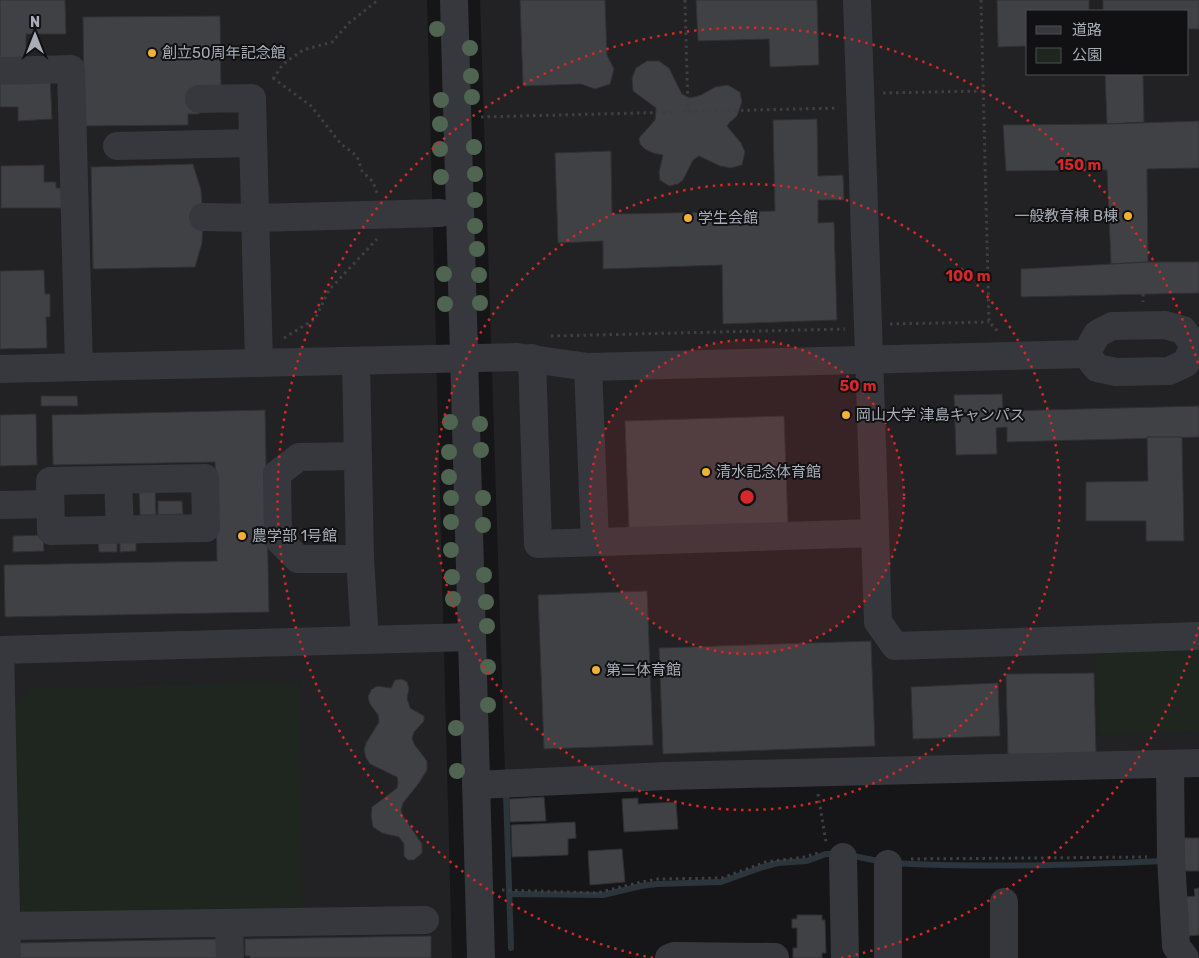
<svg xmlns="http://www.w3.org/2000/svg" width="1199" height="958" font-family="Rubik,'Noto Sans JP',sans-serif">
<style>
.built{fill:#222225;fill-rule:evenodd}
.green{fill:#1e261f}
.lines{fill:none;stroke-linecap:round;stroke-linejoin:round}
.stream{stroke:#2c353c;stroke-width:6}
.building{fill:#404145;stroke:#303034}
.path{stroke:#3d3f44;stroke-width:3;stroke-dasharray:2.5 4;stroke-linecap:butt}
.minor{stroke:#37383d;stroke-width:28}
.tree{fill:#506452}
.ring{fill:none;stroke:#d62828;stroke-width:2.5;stroke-dasharray:2.5 5}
.poi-dot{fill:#f2b134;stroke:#111113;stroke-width:2}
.labels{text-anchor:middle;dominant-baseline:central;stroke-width:4;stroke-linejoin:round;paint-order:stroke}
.poi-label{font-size:15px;fill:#a8adb8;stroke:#111113;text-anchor:start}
.centre{fill:#d62828;stroke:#111113;stroke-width:2.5}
.ring-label{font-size:15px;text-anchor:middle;font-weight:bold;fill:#d62828;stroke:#111113;stroke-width:4;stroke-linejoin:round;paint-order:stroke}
</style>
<rect width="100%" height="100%" fill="#161618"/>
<g class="built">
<polygon points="0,0 427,0 452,958 0,958"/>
<path d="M 480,0 L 1199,0 L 1199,756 L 505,775 ZM 1028,11 L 1188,11 L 1188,74 L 1028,74 Z"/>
</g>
<g class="green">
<polygon points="1199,645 1199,731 1098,734 1095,649"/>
<polygon points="298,683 302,914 14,919 8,716 31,688"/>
</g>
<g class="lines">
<g class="stream">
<polyline points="849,855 883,862"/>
<path d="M 893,863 C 984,868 1075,865 1166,861"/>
<polyline points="509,894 603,895 641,886 657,884 721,882 763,867 778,863 807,861 826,854 837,854"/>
<polyline points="511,948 506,793 511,793"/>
</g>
</g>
<g class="building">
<polygon points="0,0 65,0 66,34 26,34 26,58 0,58"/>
<polygon points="520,0 605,0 607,55 614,69 610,84 595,89 581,84 523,86"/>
<polygon points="696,0 817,0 819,65 770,67 769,39 698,41"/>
<polygon points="997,0 1089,0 1089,11 1028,11 1028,46 998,47"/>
<polygon points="1103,0 1199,0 1199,29 1188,29 1188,11 1103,11"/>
<polygon points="220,16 221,89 199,89 199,114 188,114 188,125 84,126 83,17"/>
<polygon points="647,61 659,61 669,68 682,94 690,98 701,95 715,87 728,85 740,92 742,102 737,116 729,123 727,126 741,143 745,152 742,165 731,168 720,166 699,156 693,160 683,180 678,184 669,186 660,180 659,172 663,155 653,153 645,149 640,144 639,138 655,120 656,108 633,91 632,78 636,68"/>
<polygon points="1105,74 1143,74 1144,122 1107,124"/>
<polygon points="50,75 52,119 18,121 18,107 0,107 0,83"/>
<polygon points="817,119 818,176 843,175 844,200 818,200 818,223 834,222 837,320 723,324 722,265 603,269 603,241 558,243 555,153 611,151 612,214 775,211 773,120"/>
<polygon points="1199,121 1199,168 1147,169 1148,262 1111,264 1107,170 1006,171 1003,125 1107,124"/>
<polygon points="193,164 201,190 203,217 202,243 195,267 93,269 91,167"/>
<polygon points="44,165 44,182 56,182 56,188 66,188 66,208 1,208 1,166"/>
<polygon points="1148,262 1199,262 1199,293 1021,297 1021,269"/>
<polygon points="44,270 45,294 50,294 50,317 46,317 47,348 0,349 0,271"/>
<polygon points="1002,394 1003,411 1199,406 1199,437 1007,442 1007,427 996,428 997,454 956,455 954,395"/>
<polygon points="41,396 77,396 78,406 41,406"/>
<polygon points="265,410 269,612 5,617 4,565 217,561 215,462 53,465 52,415"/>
<polygon points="36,414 37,465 0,466 0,415"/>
<polygon points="784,416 788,524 629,529 625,421"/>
<polygon points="1147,437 1182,437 1184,541 1146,541 1146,521 1086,521 1086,482 1148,481"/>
<polygon points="155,490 156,515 140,515 139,491"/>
<polygon points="158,501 182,501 183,514 158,515"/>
<polygon points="43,535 44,551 13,552 13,536"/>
<polygon points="117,538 117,552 99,552 98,539"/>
<polygon points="120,538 136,538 136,551 120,552"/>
<polygon points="647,591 653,745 544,749 538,595"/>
<polygon points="871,641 875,746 663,754 659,648"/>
<polygon points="1094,673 1096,754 1008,756 1006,674"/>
<polygon points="402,679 407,682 409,689 407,698 410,708 424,716 424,721 414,732 412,738 414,744 427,761 427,770 419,783 403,803 401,810 403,816 422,844 422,853 414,860 408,860 404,856 404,844 399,837 382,833 373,827 371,816 372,807 397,788 398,782 397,777 370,764 366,758 364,750 366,743 379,722 378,715 370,704 368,697 371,690 377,686 391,688 395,680"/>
<polygon points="998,683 1000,736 913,739 911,687"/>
<polygon points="544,797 546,821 510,822 509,799"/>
<polygon points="638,798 638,804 676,802 678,829 624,832 622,799"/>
<polygon points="575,822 576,838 568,839 568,855 512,857 511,825"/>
<polygon points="1177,838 1199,838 1199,871 1178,871"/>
<polygon points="622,849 625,882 590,885 588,851"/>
<polygon points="1199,888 1199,935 1188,936 1185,897 1195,896 1194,889"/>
<polygon points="797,915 822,915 822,920 825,920 826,953 822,953 822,958 793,958 793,948 797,948 797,928 792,928 792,919 797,919"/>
<polygon points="431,936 431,958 250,958 250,956 245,956 245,939"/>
<polygon points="217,939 217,958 19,958 19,943"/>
</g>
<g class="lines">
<g class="path">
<polyline points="685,0 688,112"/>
<polyline points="981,0 989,322 996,329 996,334"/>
<polyline points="273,78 311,106 341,144 357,156 362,171 373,182 377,193"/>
<polyline points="273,79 283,64 303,50 332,42 349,23 378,0"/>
<polyline points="883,93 984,91"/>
<polyline points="481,117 837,108"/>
<polyline points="1143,294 1143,302"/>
<polyline points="890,324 989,322"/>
<polyline points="551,336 845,329"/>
<polyline points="284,338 315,319 329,290 377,239"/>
<polyline points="818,794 826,842"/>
<polyline points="911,859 1147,857"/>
<polyline points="502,890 597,893 641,882 658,879 722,878 766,862 805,857 821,852"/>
</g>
<g class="minor">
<polyline points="454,0 481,958"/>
<polyline points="857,0 878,622 895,646 1199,636"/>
<polyline points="0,71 71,69 79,367"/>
<polyline points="199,99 252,98 259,363"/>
<polyline points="117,146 253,143"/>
<polyline points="203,217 256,218 440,213"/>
<polyline points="1086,354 1097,368 1116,372 1169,371 1186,363 1194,346"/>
<polyline points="532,358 538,544 875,533"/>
<polyline points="356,361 360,559 365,640"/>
<polyline points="588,367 595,542"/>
<polyline points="0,369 517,357 588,367 1086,354 1097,334 1112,326 1165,325 1183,330 1194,346 1199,346"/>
<polyline points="358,456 299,457 277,474 278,539 298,559 360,559"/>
<polygon points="205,478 206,528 51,531 50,481"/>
<polyline points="118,480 120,529"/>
<polyline points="0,505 50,504"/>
<polyline points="0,650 471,637"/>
<polyline points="0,650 7,958"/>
<polyline points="1170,764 1171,857 1176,946 1185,958"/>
<polyline points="476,785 666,776 1199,763"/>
<polyline points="843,857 845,958"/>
<polyline points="888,864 888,958"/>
<polyline points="1004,902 1004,958"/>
<polyline points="229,923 230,958"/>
<polyline points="6,926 425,920"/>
<polyline points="669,958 674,956 775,957"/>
</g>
</g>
<g class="tree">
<circle cx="437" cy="29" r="8"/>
<circle cx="470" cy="48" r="8"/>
<circle cx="471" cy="76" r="8"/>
<circle cx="472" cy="97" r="8"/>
<circle cx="441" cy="100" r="8"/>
<circle cx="440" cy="124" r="8"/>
<circle cx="474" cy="147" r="8"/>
<circle cx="440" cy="149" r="8"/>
<circle cx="475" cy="174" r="8"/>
<circle cx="441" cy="177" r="8"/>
<circle cx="475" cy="200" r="8"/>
<circle cx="475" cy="226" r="8"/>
<circle cx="477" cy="249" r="8"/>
<circle cx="444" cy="274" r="8"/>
<circle cx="479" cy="275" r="8"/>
<circle cx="480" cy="303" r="8"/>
<circle cx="445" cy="304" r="8"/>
<circle cx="450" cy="422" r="8"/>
<circle cx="480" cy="424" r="8"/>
<circle cx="481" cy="450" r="8"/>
<circle cx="449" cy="452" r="8"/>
<circle cx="449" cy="477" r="8"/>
<circle cx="451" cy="498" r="8"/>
<circle cx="483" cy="498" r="8"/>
<circle cx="451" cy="522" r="8"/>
<circle cx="483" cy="525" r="8"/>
<circle cx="451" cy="550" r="8"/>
<circle cx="484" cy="575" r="8"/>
<circle cx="452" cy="577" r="8"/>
<circle cx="453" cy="599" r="8"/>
<circle cx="486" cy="602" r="8"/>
<circle cx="487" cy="626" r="8"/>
<circle cx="488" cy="667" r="8"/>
<circle cx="488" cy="705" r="8"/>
<circle cx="456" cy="728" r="8"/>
<circle cx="457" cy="771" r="8"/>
</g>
<circle cx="747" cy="497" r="157" fill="#d62828" fill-opacity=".12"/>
<g class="ring">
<circle cx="747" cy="497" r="157"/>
<circle cx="747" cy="497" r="313"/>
<path d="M1199 627A470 470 0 0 1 841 958M653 958A470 470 0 1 1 1199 367"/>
</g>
<g class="poi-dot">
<circle cx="152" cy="53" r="5"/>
<circle cx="1128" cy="216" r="5"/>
<circle cx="688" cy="218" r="5"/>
<circle cx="846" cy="415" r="5"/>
<circle cx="706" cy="472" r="5"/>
<circle cx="242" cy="536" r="5"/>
<circle cx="596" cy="670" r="5"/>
</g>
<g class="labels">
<g class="poi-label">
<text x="162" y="53">創立50周年記念館</text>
<text x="1118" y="216" text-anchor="end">一般教育棟 B棟</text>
<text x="698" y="218">学生会館</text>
<text x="856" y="415">岡山大学 津島キャンパス</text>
<text x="716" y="472">清水記念体育館</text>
<text x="252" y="536">農学部 1号館</text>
<text x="606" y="670">第二体育館</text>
</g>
</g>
<circle cx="747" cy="497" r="8" class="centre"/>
<g class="ring-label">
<text x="1079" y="170">150 m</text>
<text x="968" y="281">100 m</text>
<text x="858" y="391">50 m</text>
</g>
<rect x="1026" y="10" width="162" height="65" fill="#111113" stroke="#4d4f55"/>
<rect x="1036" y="26" width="25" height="8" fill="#37383d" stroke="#4d4f55"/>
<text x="1072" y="35" font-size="15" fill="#a8adb8">道路</text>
<rect x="1036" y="48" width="25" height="15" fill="#1e261f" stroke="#4d4f55"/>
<text x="1072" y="60" font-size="15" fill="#a8adb8">公園</text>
<g transform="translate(35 35)" stroke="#111113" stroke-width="4" paint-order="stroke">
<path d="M0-4L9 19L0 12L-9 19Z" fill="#a8adb8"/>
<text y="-8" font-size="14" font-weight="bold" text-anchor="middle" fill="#a8adb8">N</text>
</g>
</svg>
